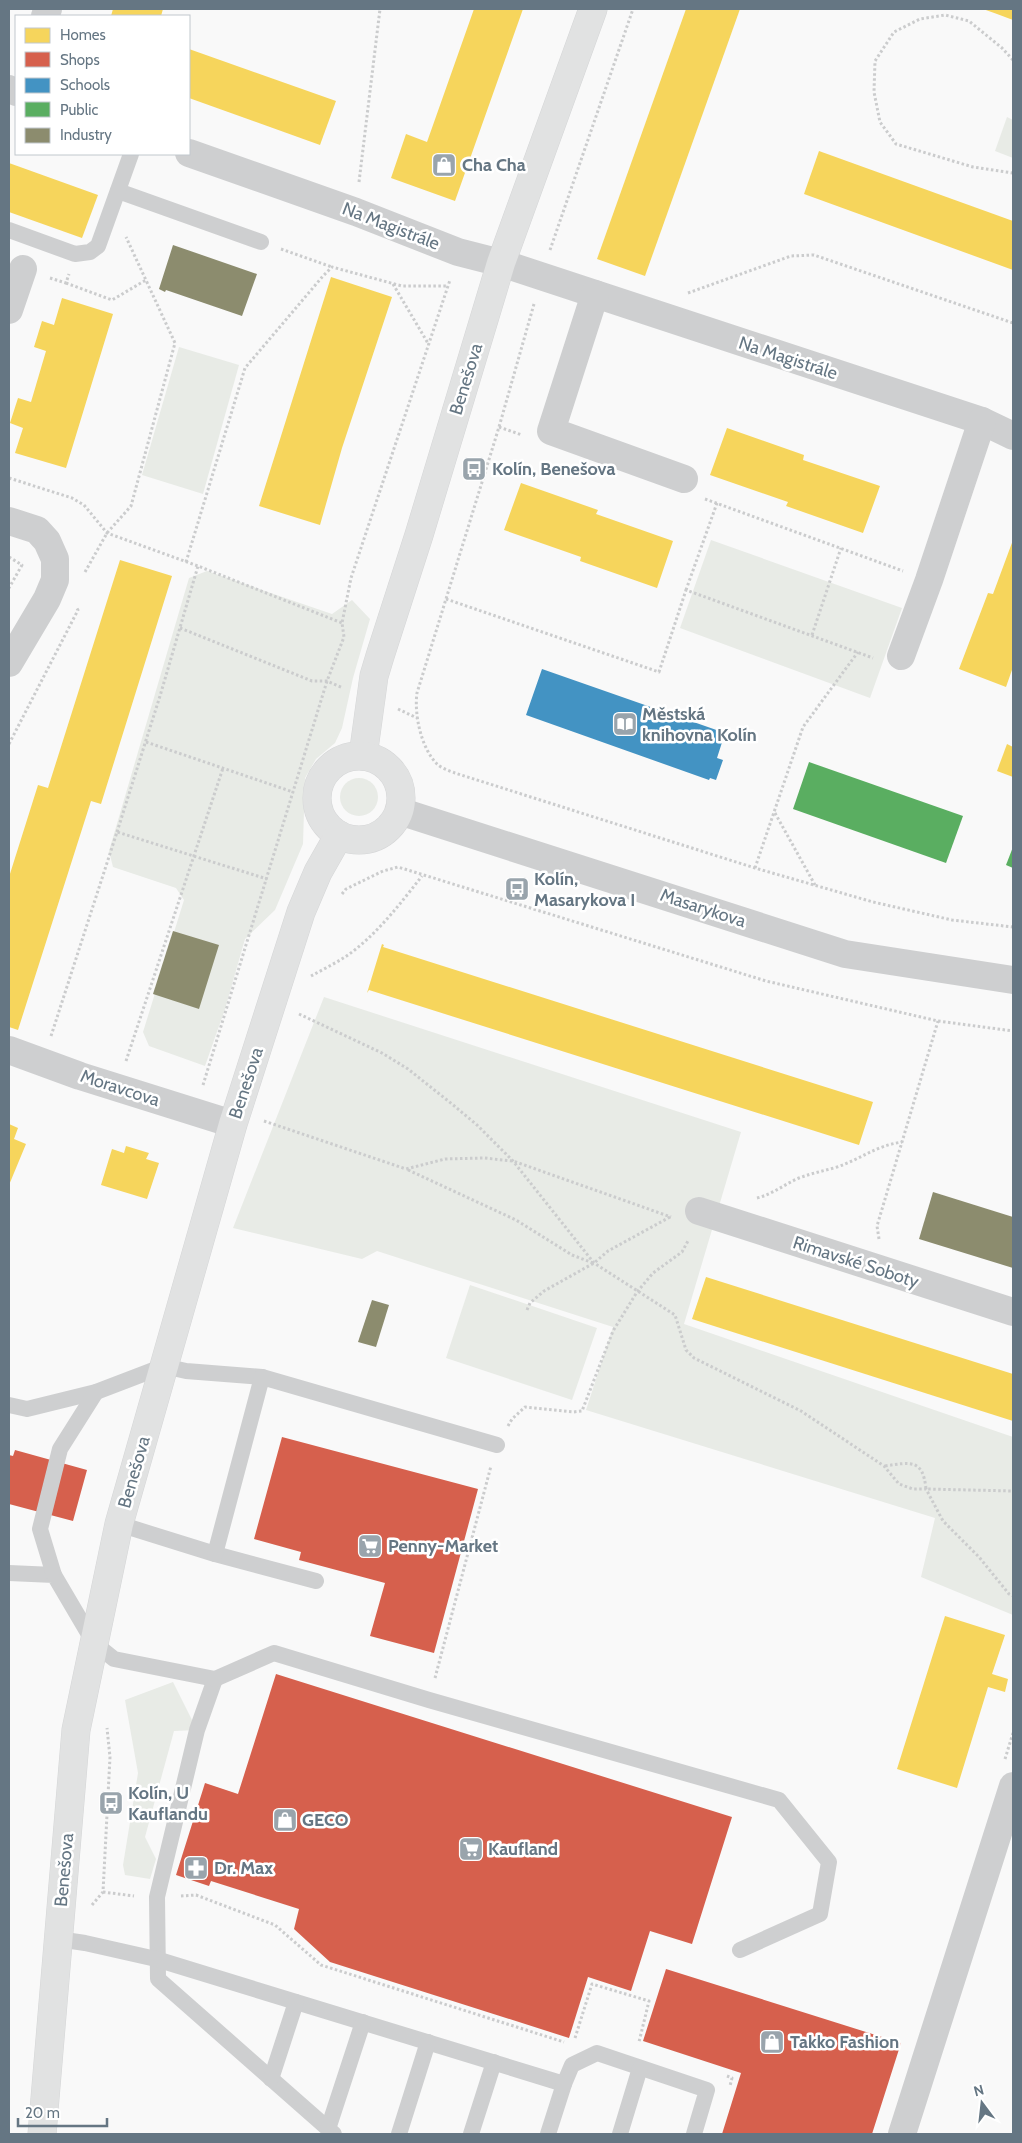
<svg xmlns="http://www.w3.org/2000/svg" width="1022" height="2143" font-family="Cabin,sans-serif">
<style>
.green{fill:#e8ebe6}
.homes{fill:#f6d55c}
.shops{fill:#d6604d}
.schools{fill:#4393c3}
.public{fill:#5aae61}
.industry{fill:#8c8c6e}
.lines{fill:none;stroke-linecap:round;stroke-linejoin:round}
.secondary-casing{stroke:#d5d6d7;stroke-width:29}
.path{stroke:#cbcccd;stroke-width:3;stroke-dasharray:2.5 2.5;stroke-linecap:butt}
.lane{stroke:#cecfd0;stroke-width:16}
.street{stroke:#cecfd0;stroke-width:28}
.secondary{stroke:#e1e2e2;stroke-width:28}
.labels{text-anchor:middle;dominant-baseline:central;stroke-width:5;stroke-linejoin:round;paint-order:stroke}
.poi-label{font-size:18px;font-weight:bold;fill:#657683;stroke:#fff;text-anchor:start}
.street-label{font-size:18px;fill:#657683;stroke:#fff}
</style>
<rect width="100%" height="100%" fill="#f9f9f9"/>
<g class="green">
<polygon points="1007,117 1013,120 1013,158 995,151"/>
<polygon points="179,347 239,365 203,494 142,475"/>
<polygon points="711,540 902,608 870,698 680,628"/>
<polygon points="207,571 332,614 352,600 370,619 353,678 342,728 335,743 316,759 305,778 303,844 275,910 245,939 225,1009 205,1066 149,1046 143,1032 184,900 176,888 113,867 109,851 189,578"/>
<circle cx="359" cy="797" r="19"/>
<polygon points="324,997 741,1132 684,1324 1013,1437 1013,1615 921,1577 935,1518 586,1410 613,1327 377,1251 362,1259 233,1228"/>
<polygon points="470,1285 597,1328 572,1400 446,1358"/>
<polygon points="173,1682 197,1730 174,1731 145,1837 156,1859 150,1879 125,1875 123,1865 138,1773 125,1700"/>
</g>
<g class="homes">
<polygon points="113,9 163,9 161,16 111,16"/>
<polygon points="474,9 523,9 455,201 391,178 406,134 427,142"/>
<polygon points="686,9 740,9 645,276 597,259"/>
<polygon points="983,9 1013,9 1013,20 997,14"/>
<polygon points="189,49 336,101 320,145 189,98"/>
<polygon points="819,151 1013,221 1013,270 804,194"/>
<polygon points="9,163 98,195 82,238 9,212"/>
<polygon points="331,277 392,297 342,448 320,525 259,506"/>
<polygon points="62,298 113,314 66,468 15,453 23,428 10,423 18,398 31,402 46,351 34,347 42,321 54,325"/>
<polygon points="727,428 804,455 803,460 880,486 863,533 786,506 788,502 710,475"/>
<polygon points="521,483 598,510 596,514 673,541 657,588 580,561 581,557 504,530"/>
<polygon points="1013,540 1013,667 1006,687 959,669 988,593 993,594"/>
<polygon points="120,560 172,576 101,804 91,801 18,1030 9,1027 9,877 38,785 48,788"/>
<polygon points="1007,744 1013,747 1013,777 997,771"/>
<polygon points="382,944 384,945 383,947 873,1102 859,1145 369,990 367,993"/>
<polygon points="9,1124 18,1128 14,1139 26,1144 9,1185"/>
<polygon points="126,1146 149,1153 146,1159 159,1163 147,1199 101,1185 112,1149 124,1153"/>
<polygon points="706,1277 1013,1374 1013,1421 692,1319"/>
<polygon points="945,1616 1005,1635 992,1674 1008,1679 1005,1692 988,1687 957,1788 897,1769"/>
</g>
<g class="shops">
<polygon points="282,1437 478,1489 434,1653 370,1636 385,1583 299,1560 301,1552 254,1539"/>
<polygon points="15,1450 87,1470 73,1521 9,1504 9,1455 13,1456"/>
<polygon points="276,1674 732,1817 692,1944 650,1931 631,1991 588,1977 569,2038 330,1962 294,1929 299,1909 211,1881 209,1886 176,1875 205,1783 238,1794"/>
<polygon points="666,1969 901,2043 872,2134 722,2134 741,2073 643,2041"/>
</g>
<polygon class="schools" points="542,669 725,733 717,758 723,760 716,780 710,778 709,780 526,715"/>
<g class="public">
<polygon points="809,762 963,816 946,863 793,809"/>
<polygon points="1013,847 1013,868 1006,865"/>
</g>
<g class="industry">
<polygon points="173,245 257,274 242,316 166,290 165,292 159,289"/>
<polygon points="173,931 219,945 199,1009 153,994"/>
<polygon points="933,1192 1013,1217 1013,1268 919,1239"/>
<polygon points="372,1300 389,1305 376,1347 358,1342"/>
</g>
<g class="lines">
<defs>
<g id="secondary">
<polyline points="363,756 374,676 380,656 419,535 501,263 593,9"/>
<circle cx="359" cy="798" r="42"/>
<polyline points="42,2134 76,1730 119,1524 233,1124 301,912 318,872 339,835"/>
</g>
</defs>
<use href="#secondary" class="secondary-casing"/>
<g class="path">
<polyline points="1013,60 1002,48 969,21 945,15 920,19 894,32 875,61 874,92 880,122 896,144 973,167 1013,173"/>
<polyline points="359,182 380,9"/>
<polyline points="281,249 332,267"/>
<polyline points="550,250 633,9"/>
<polyline points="50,278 66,283 69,274"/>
<polyline points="66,283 112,300 146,280"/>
<polyline points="393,284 429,345"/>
<polyline points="688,293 791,256 814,255 1013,323"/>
<path d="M 534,304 L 499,427 L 417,693 C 414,714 421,748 437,764 C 441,768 450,771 455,773 L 755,868 L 873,902 L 952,920 L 1013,927"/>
<polyline points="499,427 522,435"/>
<polyline points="9,478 72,498 84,505 107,533 198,566 342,623"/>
<polyline points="705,499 903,571"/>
<polyline points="9,557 22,565 9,588"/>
<polyline points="186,562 245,368 323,276 332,267 402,286 448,286"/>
<polyline points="85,572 107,533 131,506 175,343 126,237"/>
<polyline points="686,590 717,503"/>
<polyline points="446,599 659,672 686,590 873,658"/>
<polyline points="180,628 312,681 327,681 343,688"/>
<polyline points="812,635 841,548"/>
<polyline points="398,709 417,718"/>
<polyline points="146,742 293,792"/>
<polyline points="9,744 78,610 76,607"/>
<polyline points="775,813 815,885"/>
<polyline points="117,832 160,696 198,566"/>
<polyline points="755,868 803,727 858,652"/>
<polyline points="342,894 346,889 383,871 398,867 766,981 938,1021 1013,1031"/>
<path d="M 311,976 C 322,970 334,964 345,957 C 375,937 400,904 422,876"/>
<polyline points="299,1014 382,1053 408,1069 452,1104 477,1125 513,1161 594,1263 675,1315 686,1350 694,1358 801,1411 884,1466 899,1484 913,1489 926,1489 943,1521 979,1557 1009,1594 1013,1596"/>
<polyline points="51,1036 117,832 267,879"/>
<polyline points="126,1061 223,768"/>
<polyline points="203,1085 327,681 344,637 342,623 351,578 450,280"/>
<polyline points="264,1121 406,1169"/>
<path d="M 757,1198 C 773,1194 785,1184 799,1178 C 812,1173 824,1171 837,1167 C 861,1159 875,1146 902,1142"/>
<polyline points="879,1239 877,1226 938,1021"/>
<polyline points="593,1263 572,1255 516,1220 406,1169 445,1159 484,1158 513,1161 671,1217"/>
<polyline points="527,1310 530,1303 544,1291 594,1263 608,1251 670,1217"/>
<polyline points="508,1426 512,1419 525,1407 573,1412 582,1411 613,1331 637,1292 653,1273 682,1252 689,1239"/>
<path d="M 885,1466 C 911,1462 923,1459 926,1489 L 1013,1491"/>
<polyline points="435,1678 491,1466"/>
<polyline points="1005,1759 1013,1733"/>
<polyline points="103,1892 134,1896"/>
<polyline points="181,1896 196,1895 275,1925 321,1965 564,2042"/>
<polyline points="92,1905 103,1892 110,1757 107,1728"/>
<polyline points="575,2038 592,1984 649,2001 639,2042"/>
<polyline points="727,2076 732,2078 730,2086"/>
</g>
<g class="lane">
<polyline points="118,191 261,242"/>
<polyline points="9,230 75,254 90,252 98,246 131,154"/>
<polyline points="9,1405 27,1409 96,1392 164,1366 186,1371 262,1377"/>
<polyline points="119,1524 215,1554 316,1581"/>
<polyline points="215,1554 262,1377 497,1445"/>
<polyline points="9,1573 54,1575 94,1643 114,1659 215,1679 197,1730 157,1897 158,1979 334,2134"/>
<polyline points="54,1575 40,1529 60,1449 96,1392"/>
<polyline points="215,1679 274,1653 429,1700 779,1800 829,1862 820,1914 740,1950"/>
<polyline points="58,1939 85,1943 156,1959 564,2084 572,2065 597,2053 707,2090 694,2134"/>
<polyline points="271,2079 296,2002"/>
<polyline points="328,2129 363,2022"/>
<polyline points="399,2134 428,2042"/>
<polyline points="471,2134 494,2062"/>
<polyline points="548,2134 564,2084"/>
<polyline points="620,2134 640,2068"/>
</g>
<g class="street">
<polyline points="45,16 48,9"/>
<polyline points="9,89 16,92"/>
<polyline points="189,153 356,212 458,252 501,263 982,421 1013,436"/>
<polyline points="595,294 551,431 684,479"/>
<polyline points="9,310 23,269"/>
<polyline points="9,521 37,530 47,541 55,559 55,580 47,599 9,663"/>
<polyline points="901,656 929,580 982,421"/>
<polyline points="399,811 845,954 1013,980"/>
<polyline points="9,1050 80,1076 233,1124"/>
<polyline points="699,1211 1013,1312"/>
<polyline points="902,2134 1013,1786"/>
</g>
<use href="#secondary" class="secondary"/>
</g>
<defs>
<symbol id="shop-square" viewBox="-11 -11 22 22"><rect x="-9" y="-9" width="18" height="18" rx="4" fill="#99a4ac" stroke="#fff"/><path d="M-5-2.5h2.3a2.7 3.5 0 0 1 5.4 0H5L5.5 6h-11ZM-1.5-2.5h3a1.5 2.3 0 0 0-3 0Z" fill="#fff"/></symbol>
<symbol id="bus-square" viewBox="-11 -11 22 22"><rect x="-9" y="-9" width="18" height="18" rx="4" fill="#99a4ac" stroke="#fff"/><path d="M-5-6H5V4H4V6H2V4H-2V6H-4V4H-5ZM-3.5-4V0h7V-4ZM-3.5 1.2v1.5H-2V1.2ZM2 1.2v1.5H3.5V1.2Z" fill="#fff"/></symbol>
<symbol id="library-square" viewBox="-11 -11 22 22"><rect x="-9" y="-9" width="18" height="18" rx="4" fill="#99a4ac" stroke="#fff"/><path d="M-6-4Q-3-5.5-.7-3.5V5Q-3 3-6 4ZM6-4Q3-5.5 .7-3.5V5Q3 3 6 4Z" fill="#fff"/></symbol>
<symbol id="supermarket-square" viewBox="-11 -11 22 22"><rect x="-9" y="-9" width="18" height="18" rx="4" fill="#99a4ac" stroke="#fff"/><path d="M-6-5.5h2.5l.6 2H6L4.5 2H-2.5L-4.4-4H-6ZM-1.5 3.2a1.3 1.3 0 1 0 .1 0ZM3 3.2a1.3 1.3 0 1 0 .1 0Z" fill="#fff"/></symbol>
<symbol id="pharmacy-square" viewBox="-11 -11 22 22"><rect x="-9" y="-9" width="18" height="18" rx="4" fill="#99a4ac" stroke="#fff"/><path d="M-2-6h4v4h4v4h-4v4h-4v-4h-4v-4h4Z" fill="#fff"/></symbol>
</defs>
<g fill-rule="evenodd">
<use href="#shop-square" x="430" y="151" width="28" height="28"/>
<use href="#bus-square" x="460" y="455" width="28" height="28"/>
<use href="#library-square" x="611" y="710" width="28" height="28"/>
<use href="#bus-square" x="503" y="875" width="28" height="28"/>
<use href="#supermarket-square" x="356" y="1532" width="28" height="28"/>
<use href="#bus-square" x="97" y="1789" width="28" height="28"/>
<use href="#shop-square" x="271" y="1806" width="28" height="28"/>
<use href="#supermarket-square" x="457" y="1835" width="28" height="28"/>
<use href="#pharmacy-square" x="182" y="1854" width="28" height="28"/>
<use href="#shop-square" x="758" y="2028" width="28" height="28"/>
</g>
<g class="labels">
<g class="poi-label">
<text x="462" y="165">Cha Cha</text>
<text x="492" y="469">Kolín, Benešova</text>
<text x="642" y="714">Městská<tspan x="642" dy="21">knihovna Kolín</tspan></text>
<text x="534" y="879">Kolín,<tspan x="534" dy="21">Masarykova I</tspan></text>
<text x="388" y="1546">Penny-Market</text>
<text x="128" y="1793">Kolín, U<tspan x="128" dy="21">Kauflandu</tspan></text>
<text x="302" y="1820">GECO</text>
<text x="488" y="1849">Kaufland</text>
<text x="214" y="1868">Dr. Max</text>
<text x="790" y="2042">Takko Fashion</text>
</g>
<g class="street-label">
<text transform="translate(391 226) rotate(21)">Na Magistrále</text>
<text transform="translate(788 358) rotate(18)">Na Magistrále</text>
<text transform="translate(466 379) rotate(-73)">Benešova</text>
<text transform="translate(703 908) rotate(18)">Masarykova</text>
<text transform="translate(246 1083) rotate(-72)">Benešova</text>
<text transform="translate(120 1088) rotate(18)">Moravcova</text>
<text transform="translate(856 1262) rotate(18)">Rimavské Soboty</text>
<text transform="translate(134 1472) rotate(-74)">Benešova</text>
<text transform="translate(64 1870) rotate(-85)">Benešova</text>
</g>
</g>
<rect width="1022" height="2143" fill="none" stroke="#657683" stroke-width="20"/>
<rect x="15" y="15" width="175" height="140" fill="#ffffff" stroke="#c1c8cd"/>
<rect x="25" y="28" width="25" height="15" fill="#f6d55c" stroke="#c1c8cd"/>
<text x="60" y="40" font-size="15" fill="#657683">Homes</text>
<rect x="25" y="52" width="25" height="15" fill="#d6604d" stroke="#c1c8cd"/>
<text x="60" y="65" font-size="15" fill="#657683">Shops</text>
<rect x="25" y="78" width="25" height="15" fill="#4393c3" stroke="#c1c8cd"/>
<text x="60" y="90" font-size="15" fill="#657683">Schools</text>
<rect x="25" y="102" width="25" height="15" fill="#5aae61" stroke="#c1c8cd"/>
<text x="60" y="115" font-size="15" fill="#657683">Public</text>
<rect x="25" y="128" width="25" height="15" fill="#8c8c6e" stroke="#c1c8cd"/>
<text x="60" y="140" font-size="15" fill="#657683">Industry</text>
<g transform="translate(982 2103) rotate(345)" stroke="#ffffff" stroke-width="4" paint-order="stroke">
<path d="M0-4L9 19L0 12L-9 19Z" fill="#657683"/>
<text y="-8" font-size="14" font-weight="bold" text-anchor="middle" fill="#657683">N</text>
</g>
<path d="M18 2118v8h89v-8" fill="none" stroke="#657683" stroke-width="2.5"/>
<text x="25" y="2118" font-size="15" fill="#657683" stroke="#ffffff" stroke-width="4" paint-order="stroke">20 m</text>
</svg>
